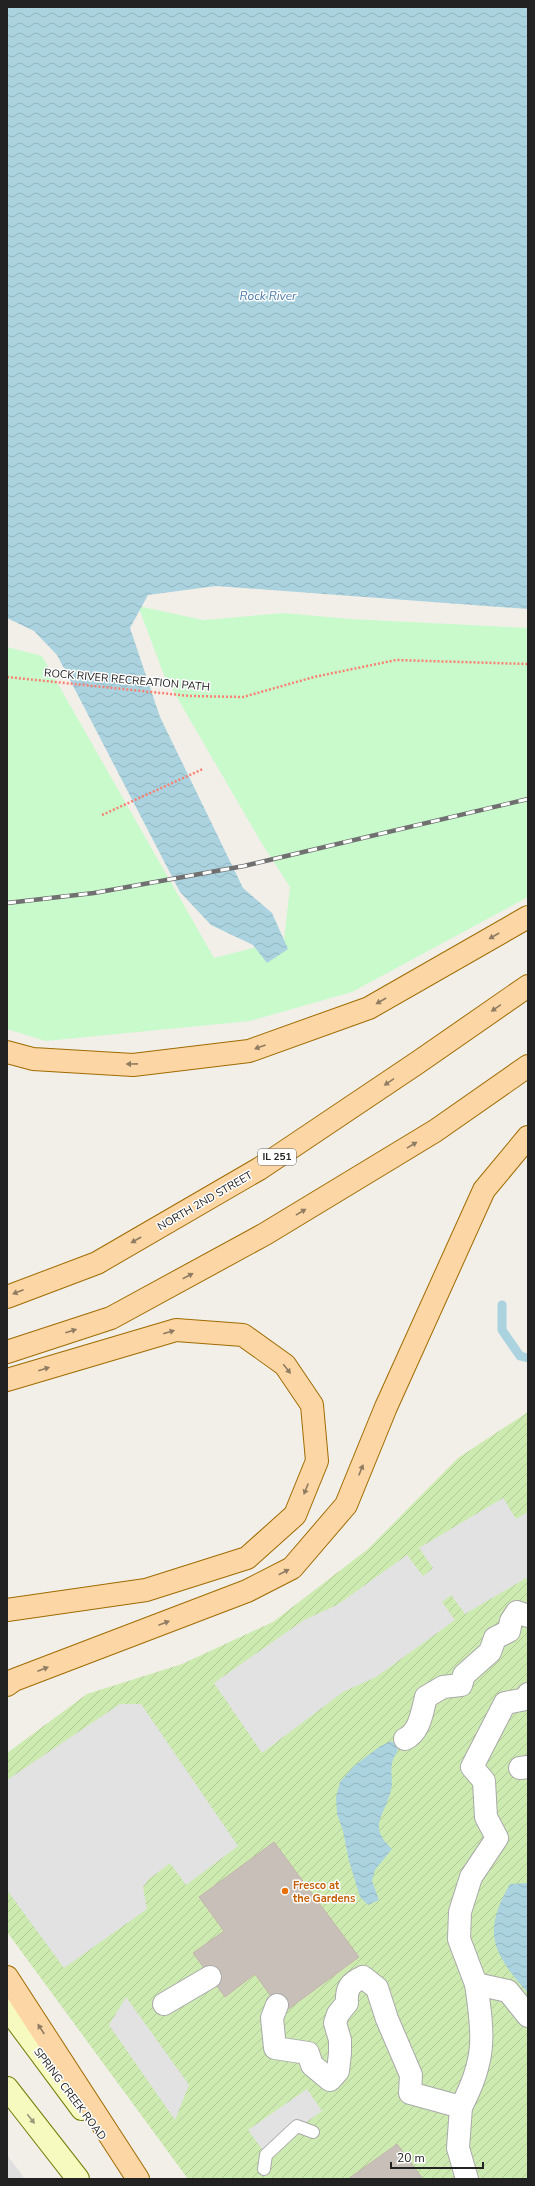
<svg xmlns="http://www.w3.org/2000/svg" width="535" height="2186" font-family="'Nunito Sans',sans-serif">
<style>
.residential{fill:#e0dfdf}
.park{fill:#c8facc}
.garden{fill:url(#garden-furrows)}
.parking{fill:#e2e2e2}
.water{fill:url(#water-waves)}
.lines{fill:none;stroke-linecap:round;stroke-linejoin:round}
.stream{stroke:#aad3df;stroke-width:9}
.building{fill:#c7bfb8;stroke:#c4b6ab}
.lane-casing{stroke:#a9a9a9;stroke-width:14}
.street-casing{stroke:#a9a9a9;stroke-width:24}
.secondary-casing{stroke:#707d05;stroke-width:24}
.primary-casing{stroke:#a06b00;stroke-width:24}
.path{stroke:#fa8072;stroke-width:2.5;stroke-dasharray:2 2;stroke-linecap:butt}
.lane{stroke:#fff;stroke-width:12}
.street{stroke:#fff;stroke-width:22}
.secondary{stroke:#f7fabf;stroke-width:22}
.primary{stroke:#fcd6a4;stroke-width:22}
.rail-casing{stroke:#707070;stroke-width:4.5}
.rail{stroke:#fff;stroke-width:3;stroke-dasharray:9;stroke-linecap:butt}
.oneway{fill:#8f7c63}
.oneway2{fill:#979978}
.food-dot{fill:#e8710a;stroke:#fff;stroke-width:1.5}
.labels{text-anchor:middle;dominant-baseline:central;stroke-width:3;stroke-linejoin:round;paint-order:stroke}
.shield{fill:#fff;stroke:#646464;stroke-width:1}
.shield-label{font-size:10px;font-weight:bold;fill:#222}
.street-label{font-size:11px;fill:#222;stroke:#fff}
.food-label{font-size:11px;font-weight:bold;fill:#c56008;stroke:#fff;text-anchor:start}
.water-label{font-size:12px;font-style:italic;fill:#4a7aab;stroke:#fff}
</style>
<defs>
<pattern id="garden-furrows" width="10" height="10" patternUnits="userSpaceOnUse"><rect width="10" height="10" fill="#cdebb0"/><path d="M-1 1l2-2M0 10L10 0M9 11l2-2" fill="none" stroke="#b0c997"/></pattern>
<pattern id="water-waves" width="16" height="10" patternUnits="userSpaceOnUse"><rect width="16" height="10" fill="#aad3df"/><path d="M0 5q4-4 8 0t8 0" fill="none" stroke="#92b5bf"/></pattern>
</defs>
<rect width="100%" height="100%" fill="#f2efe9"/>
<polygon class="residential" points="7,2155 25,2179 7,2179"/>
<polygon class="park" points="138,606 203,620 284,613 350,619 528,628 528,897 352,992 250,1021 46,1041 7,1029 7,647 42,656 214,958 284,940 290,887 261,842 164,675"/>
<polygon class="garden" points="528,1412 528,2179 188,2179 7,1932 7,1753 87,1694 182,1664 273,1622 368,1549 458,1458"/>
<g class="parking">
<polygon points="503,1498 516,1519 528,1512 528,1577 465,1614 451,1595 442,1602 455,1620 376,1677 343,1692 262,1753 214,1683 304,1620 337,1605 407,1555 423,1576 433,1568 419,1548"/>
<polygon points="120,1704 141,1704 238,1846 186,1885 170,1863 148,1880 143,1887 147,1909 64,1968 7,1890 7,1780"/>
<polygon points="126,1997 189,2085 175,2120 109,2025"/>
<polygon points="307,2089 322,2111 264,2152 248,2130"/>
</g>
<g class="water">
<polygon points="7,7 528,7 528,609 216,586 148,595 130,628 160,717 243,888 272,913 288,949 267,963 253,945 211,925 180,892 57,655 34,631 7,618"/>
<path d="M 391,1741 L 398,1746 C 398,1754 393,1757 392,1763 C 390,1774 394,1783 390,1794 C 383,1818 368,1826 392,1849 L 375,1870 L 372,1881 L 379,1900 L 368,1905 L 360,1897 L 349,1861 L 343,1831 L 337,1814 L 336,1797 L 340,1782 L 354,1766 L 379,1747 Z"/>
<path d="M 528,1883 L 528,1993 C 492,1952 482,1933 510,1884 Z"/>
</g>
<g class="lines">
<polyline class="stream" points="502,1305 502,1330 520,1356 528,1358"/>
</g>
<g class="building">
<polygon points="274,1842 359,1957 283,2013 255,1974 225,1997 193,1953 224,1931 199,1897"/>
<polygon points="397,2144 423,2179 348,2179"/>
</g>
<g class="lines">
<defs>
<polyline id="lane" points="264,2169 266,2155 297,2126 313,2132"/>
<g id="street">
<path d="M 405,1739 C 420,1732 422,1712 426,1697 L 443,1687 L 461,1685 L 464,1675 L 490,1652 L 495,1638 L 509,1631 L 511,1621 L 517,1612 L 528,1616"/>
<polyline points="520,1768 528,1767"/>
<polyline points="476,1984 459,1939 460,1912 471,1877 497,1838 486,1817 484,1781 472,1767 505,1703 526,1699 528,1694"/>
<polyline points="164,2004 210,1977"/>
<path d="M 277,2005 L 272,2018 L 275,2048 L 308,2053 L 312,2065 L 330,2080 L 338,2071 L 340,2053 L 340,2040 L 335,2023 L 338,2014 L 347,2003 C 346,1988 350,1983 363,1977 L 377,1988 L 387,2019 L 411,2075 L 410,2093 L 461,2107 L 458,2148 L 467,2179"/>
<path d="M 461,2107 C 486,2060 484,2036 476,1984 L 508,1991 L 528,2016"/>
</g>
<g id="secondary">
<polyline points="7,2008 82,2109"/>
<polyline points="7,2088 78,2179"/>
</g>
<g id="primary">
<polyline points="7,1052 33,1059 133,1065 249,1051 369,1008 528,917"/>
<polyline points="7,1297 97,1263 259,1169 417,1063 528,986"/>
<polyline points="7,1352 111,1318 265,1234 435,1131 528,1066"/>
<polyline points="7,1380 176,1330 243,1335 285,1365 312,1405 317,1461 295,1515 247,1558 146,1590 7,1610"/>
<polyline points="7,1685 14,1680 247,1591 292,1568 346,1505 386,1407 484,1190 528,1137"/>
<polyline points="7,1977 138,2179"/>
</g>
</defs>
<use href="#lane" class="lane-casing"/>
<use href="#street" class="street-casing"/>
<use href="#secondary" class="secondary-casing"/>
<use href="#primary" class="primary-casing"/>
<g class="path">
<polyline points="7,677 190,696 243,697 314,677 396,660 528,664"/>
<polyline points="102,815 203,769"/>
</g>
<use href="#lane" class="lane"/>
<use href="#street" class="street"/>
<use href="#secondary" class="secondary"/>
<use href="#primary" class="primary"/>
<defs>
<polyline id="rail" points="7,903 94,893 244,866 528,799"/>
</defs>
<use href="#rail" class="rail-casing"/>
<use href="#rail" class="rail"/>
</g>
<defs><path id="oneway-solid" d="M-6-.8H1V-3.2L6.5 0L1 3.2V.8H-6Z"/></defs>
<g class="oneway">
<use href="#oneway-solid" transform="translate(494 936) rotate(150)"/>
<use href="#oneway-solid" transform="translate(381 1001) rotate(150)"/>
<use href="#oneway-solid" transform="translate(496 1008) rotate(145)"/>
<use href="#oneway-solid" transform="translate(260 1047) rotate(160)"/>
<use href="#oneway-solid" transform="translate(132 1064) rotate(179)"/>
<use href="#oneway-solid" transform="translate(389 1082) rotate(146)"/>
<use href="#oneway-solid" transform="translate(412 1145) rotate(-31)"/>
<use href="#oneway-solid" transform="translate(301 1212) rotate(-31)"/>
<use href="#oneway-solid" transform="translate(136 1240) rotate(150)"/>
<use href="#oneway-solid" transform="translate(188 1276) rotate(-28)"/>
<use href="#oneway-solid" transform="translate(18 1292) rotate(159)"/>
<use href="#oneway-solid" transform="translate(71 1331) rotate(-18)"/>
<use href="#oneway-solid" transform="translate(169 1332) rotate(-16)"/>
<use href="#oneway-solid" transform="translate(44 1369) rotate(-17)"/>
<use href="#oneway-solid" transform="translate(287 1369) rotate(52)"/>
<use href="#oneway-solid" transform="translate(361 1470) rotate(-68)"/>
<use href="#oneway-solid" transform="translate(306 1489) rotate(112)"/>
<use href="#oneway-solid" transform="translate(284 1572) rotate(-28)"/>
<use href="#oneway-solid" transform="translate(164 1623) rotate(-21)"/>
<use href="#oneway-solid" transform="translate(43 1669) rotate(-21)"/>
<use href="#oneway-solid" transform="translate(41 2029) rotate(-123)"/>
</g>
<use class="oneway2" href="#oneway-solid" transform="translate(31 2119) rotate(52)"/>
<circle class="food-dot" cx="285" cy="1891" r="4"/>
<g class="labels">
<rect class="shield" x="258" y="1149" width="38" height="16" rx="3"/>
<g class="shield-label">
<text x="277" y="1157">IL 251</text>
</g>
<g class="street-label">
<text transform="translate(127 680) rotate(5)">ROCK RIVER RECREATION PATH</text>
<text transform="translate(205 1201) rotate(-30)">NORTH 2ND STREET</text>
<text transform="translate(70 2094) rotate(53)">SPRING CREEK ROAD</text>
</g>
<g class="food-label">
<text x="293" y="1885">Fresco at<tspan x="293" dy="13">the Gardens</tspan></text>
</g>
<g class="water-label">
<text x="268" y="296">Rock River</text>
</g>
</g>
<rect width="535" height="2186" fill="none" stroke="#222222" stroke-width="16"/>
<path d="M391 2162v6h92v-6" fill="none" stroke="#222222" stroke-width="2"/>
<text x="397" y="2162" font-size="12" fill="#222222" stroke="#ffffff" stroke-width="3" paint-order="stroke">20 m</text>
</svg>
